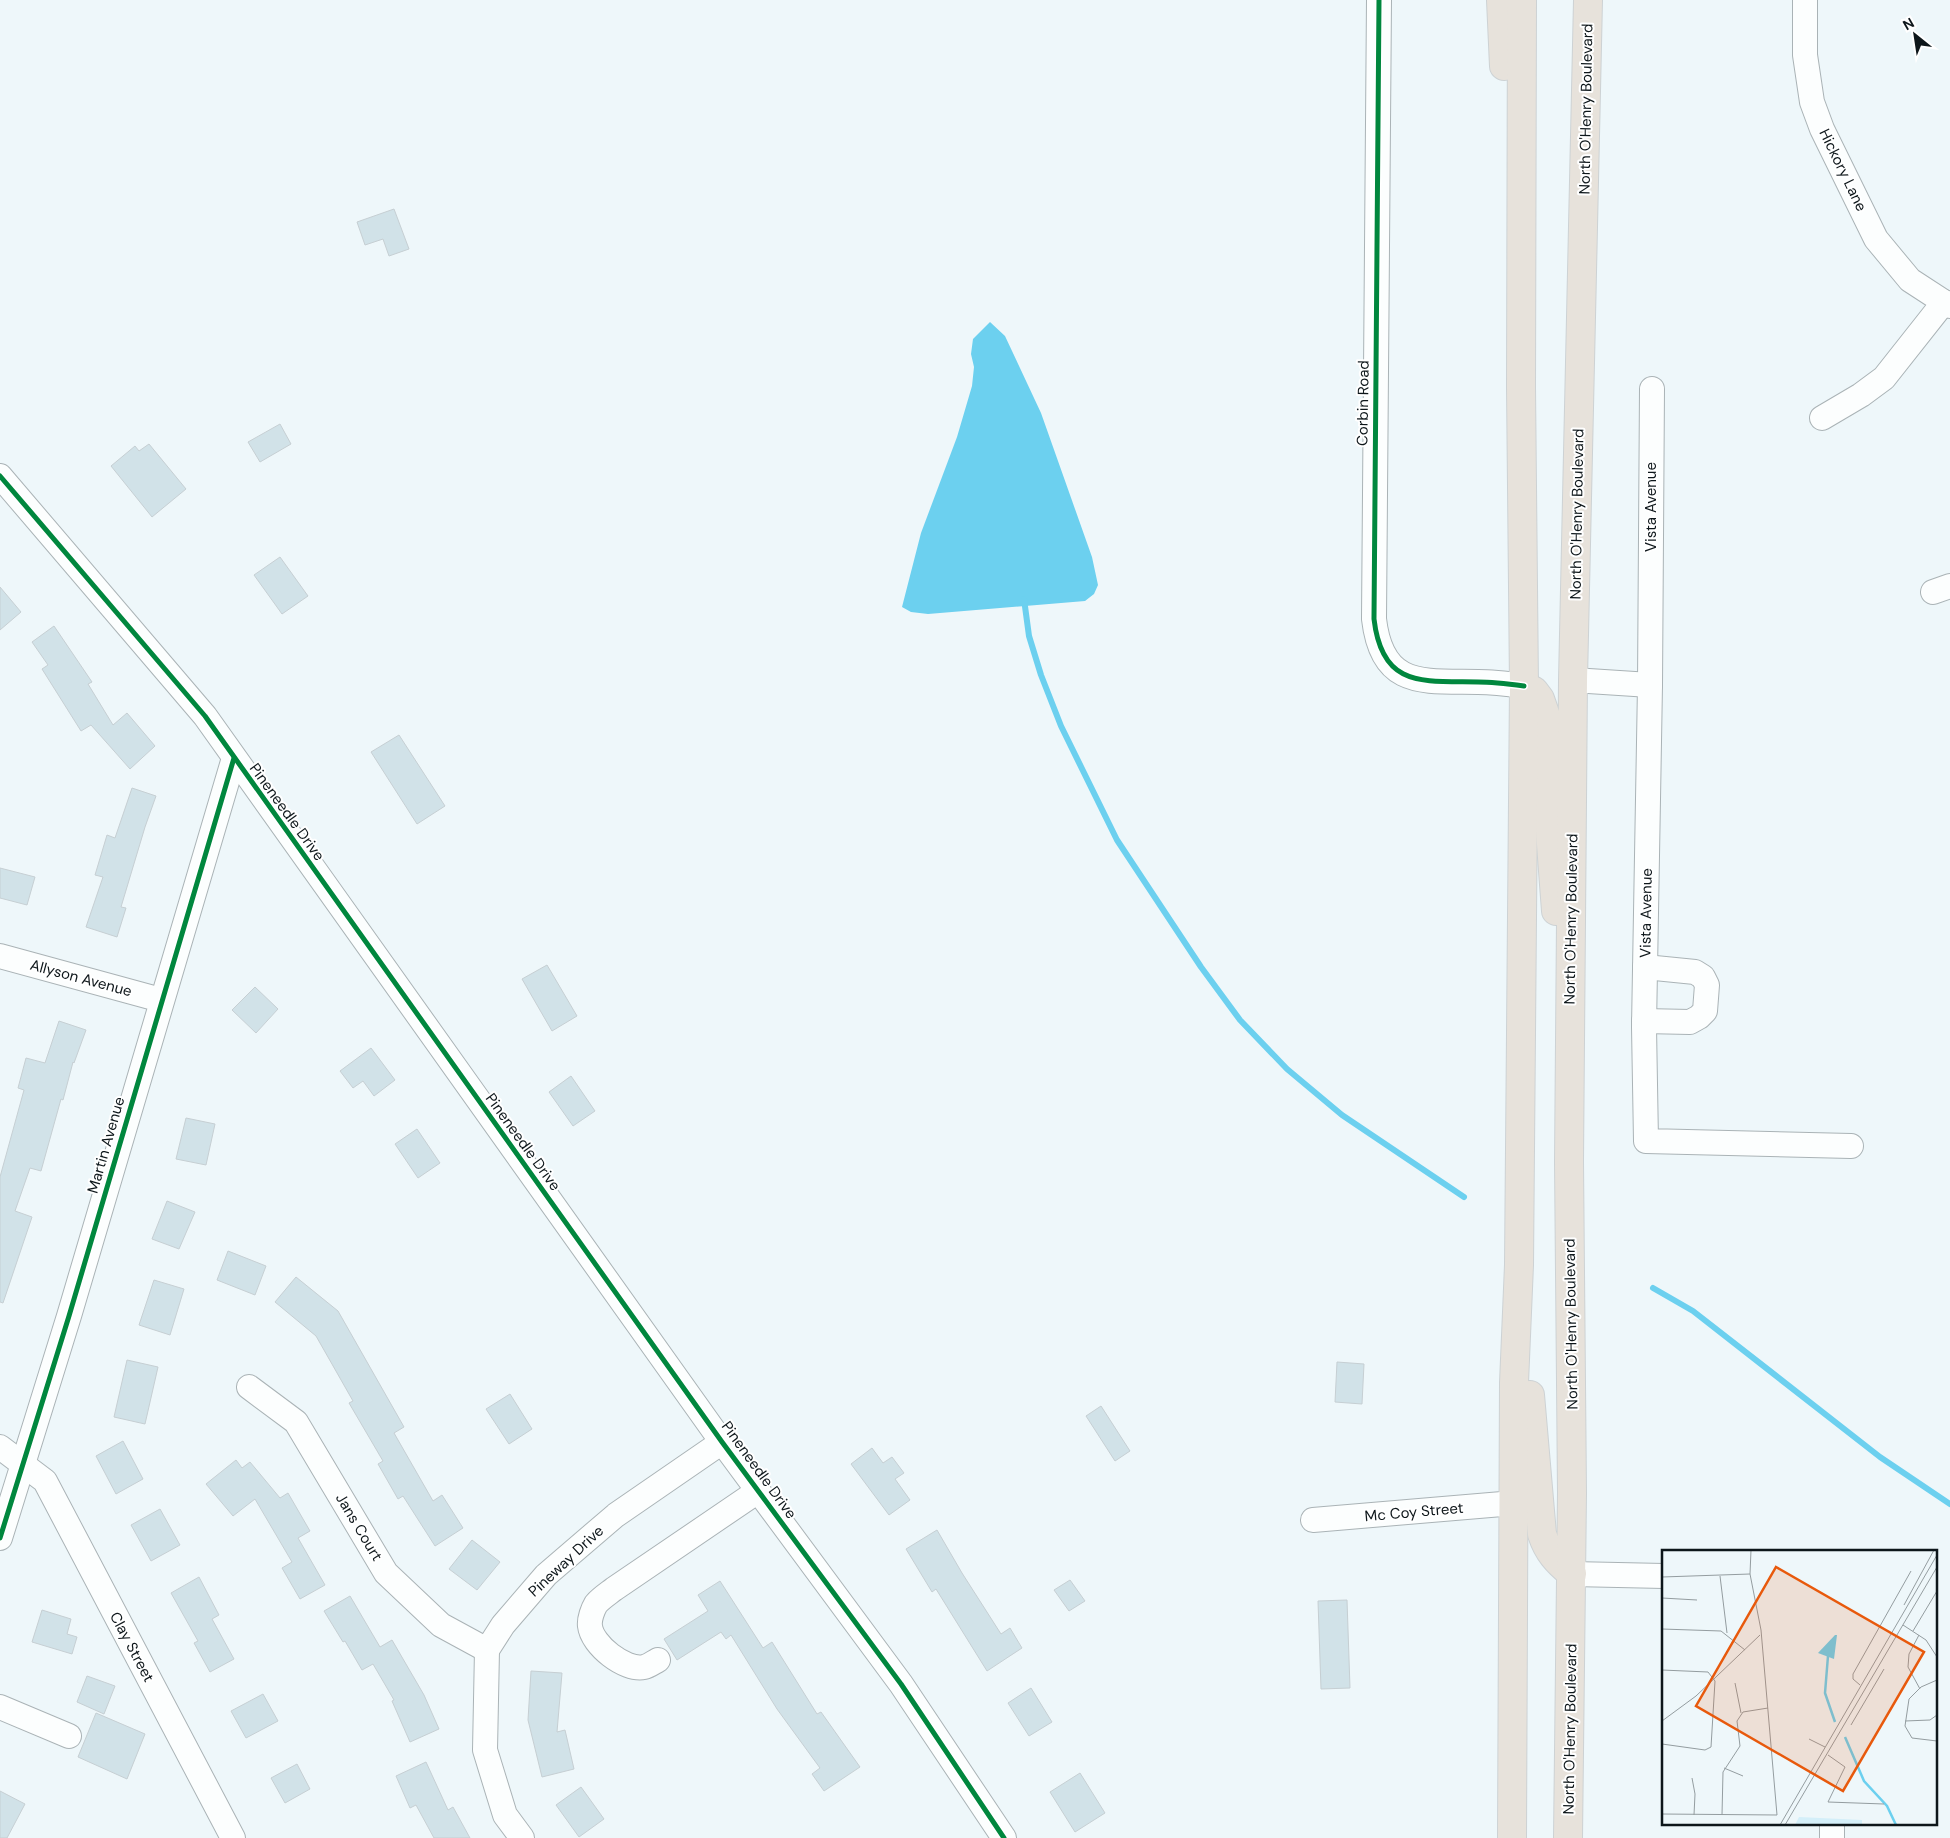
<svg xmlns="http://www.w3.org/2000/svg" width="1950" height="1838" font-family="'DM Sans',sans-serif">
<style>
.water{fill:#6cd0ef}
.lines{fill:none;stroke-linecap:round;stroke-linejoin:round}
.stream{stroke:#6cd0ef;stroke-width:6}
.building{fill:#d1e2e8;stroke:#c6cfd3}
.minor-casing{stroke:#aab3b6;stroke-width:26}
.highway-casing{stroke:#cdd2d4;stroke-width:30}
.minor{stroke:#fcfefe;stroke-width:24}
.highway{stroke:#e7e2db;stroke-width:28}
.cycleway-casing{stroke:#fff;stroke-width:8}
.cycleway{stroke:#00873e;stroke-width:5}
.labels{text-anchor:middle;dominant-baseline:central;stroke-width:4;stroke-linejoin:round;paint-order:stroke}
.street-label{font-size:15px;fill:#0d161a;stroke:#fff}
.inset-river{fill:none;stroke:#6cd0ef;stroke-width:2.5}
.inset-road{fill:none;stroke:#949da0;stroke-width:1}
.view{fill:#e8590c;fill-opacity:0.15;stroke:#e8590c;stroke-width:2.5}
.inset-edge{fill:none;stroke:#0d161a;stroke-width:2.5}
</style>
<rect width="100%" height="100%" fill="#eef7fa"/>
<polygon class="water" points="990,322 1005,336 1041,413 1092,557 1098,585 1094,594 1085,601 928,614 911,612 902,607 921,533 957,437 972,386 974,367 971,354 973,339"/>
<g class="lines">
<g class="stream">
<polyline points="1024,599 1029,636 1041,675 1061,726 1117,840 1201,967 1240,1020 1287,1069 1342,1115 1464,1197"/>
<polyline points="1653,1288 1693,1311 1880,1457 1950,1504"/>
</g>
</g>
<g class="building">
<polygon points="394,209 409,249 389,256 383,239 365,245 357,222"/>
<polygon points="280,424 291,444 260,462 248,442"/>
<polygon points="149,444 186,489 152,517 111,466 135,446 139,451"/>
<polygon points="280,557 308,596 282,614 254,575"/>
<polygon points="0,587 21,612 0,630"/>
<polygon points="54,626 92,682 88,684 113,725 127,713 155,746 130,769 91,725 81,731 42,669 48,665 32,642"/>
<polygon points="399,735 445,806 417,824 371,752"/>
<polygon points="132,788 156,796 145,827 121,907 126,908 117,937 86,927 103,877 95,875 107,835 115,838"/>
<polygon points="0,868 35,877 27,905 0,898"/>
<polygon points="547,965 577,1016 552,1031 522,979"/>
<polygon points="255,987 278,1009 256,1033 232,1010"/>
<polygon points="59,1021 86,1030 74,1063 73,1062 63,1100 61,1099 41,1171 30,1168 15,1211 32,1217 3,1303 0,1302 0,1177 24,1090 18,1088 26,1058 45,1063"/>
<polygon points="371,1048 395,1080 374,1096 363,1081 353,1088 340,1071"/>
<polygon points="571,1076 595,1111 573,1126 549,1092"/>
<polygon points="186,1118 215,1124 206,1165 176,1159"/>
<polygon points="417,1129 440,1163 418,1178 395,1144"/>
<polygon points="167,1201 195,1212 179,1249 152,1239"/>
<polygon points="228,1251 266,1266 255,1295 217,1280"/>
<polygon points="296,1277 338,1311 404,1427 394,1433 433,1501 442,1495 463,1528 435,1546 403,1496 398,1499 378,1464 383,1461 349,1403 353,1401 316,1336 275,1302"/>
<polygon points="154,1280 184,1289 170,1335 139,1325"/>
<polygon points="127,1360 158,1367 145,1424 114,1417"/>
<polygon points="1337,1362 1364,1364 1362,1404 1335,1402"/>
<polygon points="510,1394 532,1429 509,1444 486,1409"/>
<polygon points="1101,1406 1130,1451 1115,1461 1086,1416"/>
<polygon points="123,1441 143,1479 116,1494 96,1456"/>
<polygon points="872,1448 883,1463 892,1457 904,1473 895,1479 910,1500 889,1515 851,1464"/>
<polygon points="236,1460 242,1468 250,1462 280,1498 288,1493 310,1531 298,1538 325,1585 300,1599 282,1568 292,1562 255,1499 233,1516 206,1484"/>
<polygon points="160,1509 180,1545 151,1561 131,1525"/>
<polygon points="937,1530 962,1573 1001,1634 1010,1628 1022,1648 987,1671 936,1589 932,1592 906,1549"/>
<polygon points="472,1540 500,1562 477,1590 449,1569"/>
<polygon points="199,1577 219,1615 212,1619 234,1659 210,1672 194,1643 198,1641 171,1593"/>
<polygon points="1070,1580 1085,1601 1069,1611 1054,1590"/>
<polygon points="720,1581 763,1648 772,1642 817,1714 821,1712 860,1767 824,1791 812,1774 820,1768 777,1709 731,1635 726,1639 721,1632 677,1660 664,1639 708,1611 698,1595"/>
<polygon points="350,1596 380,1647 392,1640 424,1695 439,1729 410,1742 392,1701 394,1700 373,1664 362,1670 345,1641 343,1642 324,1611"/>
<polygon points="1347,1600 1350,1688 1321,1689 1318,1601"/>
<polygon points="42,1610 71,1619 67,1634 77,1637 72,1654 32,1642"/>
<polygon points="531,1671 562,1673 557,1732 565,1730 574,1769 542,1777 528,1720"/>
<polygon points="87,1676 115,1686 104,1714 77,1702"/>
<polygon points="1031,1688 1052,1722 1029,1736 1008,1703"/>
<polygon points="263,1694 278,1721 246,1738 231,1711"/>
<polygon points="96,1713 145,1734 127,1779 78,1757"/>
<polygon points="426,1762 448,1810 453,1807 470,1838 434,1838 416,1805 410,1808 396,1776"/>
<polygon points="297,1764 310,1789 285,1803 271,1778"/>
<polygon points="1080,1773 1105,1813 1075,1832 1050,1792"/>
<polygon points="581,1787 604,1819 579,1837 556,1805"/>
<polygon points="0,1791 25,1804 7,1838 0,1838"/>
</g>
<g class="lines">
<defs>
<g id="minor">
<path d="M 1379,0 L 1374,619 C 1382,688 1422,681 1478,682 C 1493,682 1509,684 1524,686"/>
<polyline points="1805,0 1805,55 1812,102 1822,129 1876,239 1910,280 1950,306"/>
<polyline points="1652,389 1650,685 1644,1027 1646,1141 1851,1146"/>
<polyline points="1822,418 1861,395 1884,378 1944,302"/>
<polyline points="0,476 205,716 722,1442 901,1684 1004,1838"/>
<polyline points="1933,592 1950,586"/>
<polyline points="1573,680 1650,685"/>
<polyline points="0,956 161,1000"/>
<polyline points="1644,1021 1690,1022 1699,1017 1705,1011 1707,985 1703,977 1695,972 1645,967"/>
<polyline points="249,1387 296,1422 386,1573 441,1625 487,1650"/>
<polyline points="0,1447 45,1481 233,1838"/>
<polyline points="1313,1520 1514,1503"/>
<polyline points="0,1538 69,1316 234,758"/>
<polyline points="1572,1574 1664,1576"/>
<path d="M 658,1660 C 654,1662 649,1666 644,1667 C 625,1671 592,1645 590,1626 C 589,1619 593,1609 596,1604 C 601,1598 609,1593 614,1589 L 758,1491"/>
<polyline points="0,1707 69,1736"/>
<polyline points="1832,1824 1832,1838"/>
<polyline points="522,1838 505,1815 485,1750 487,1650 503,1625 546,1575 616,1515 722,1442"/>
</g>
<g id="highway">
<polyline points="1501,0 1504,66"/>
<polyline points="1524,686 1534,691 1540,699 1548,722 1548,804 1556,911"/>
<path d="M 1530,1395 L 1542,1534 C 1548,1552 1557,1562 1572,1574"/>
<polyline points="1512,1838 1514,1383 1519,1265 1524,686 1521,387 1522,0"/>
<polyline points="1568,1838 1572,1493 1569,1162 1573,680 1588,0"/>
</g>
</defs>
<use href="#minor" class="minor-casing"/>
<use href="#highway" class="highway-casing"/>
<use href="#minor" class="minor"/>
<use href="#highway" class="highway"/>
<defs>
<g id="cycleway">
<path d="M 1379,0 L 1374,619 C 1382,688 1422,681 1478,682 C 1493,682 1509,684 1524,686"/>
<polyline points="0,476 205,716 722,1442 901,1684 1004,1838"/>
<polyline points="0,1538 69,1316 234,758"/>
</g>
</defs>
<use href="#cycleway" class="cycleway-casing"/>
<use href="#cycleway" class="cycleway"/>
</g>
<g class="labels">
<g class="street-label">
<text transform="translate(1586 109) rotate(-89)">North O'Henry Boulevard</text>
<text transform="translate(1843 170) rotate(64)">Hickory Lane</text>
<text transform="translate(1363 403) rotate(-89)">Corbin Road</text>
<text transform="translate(1651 507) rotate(-90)">Vista Avenue</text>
<text transform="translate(1577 514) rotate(-89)">North O'Henry Boulevard</text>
<text transform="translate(287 812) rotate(54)">Pineneedle Drive</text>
<text transform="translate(1646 913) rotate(-89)">Vista Avenue</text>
<text transform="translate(1571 919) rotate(-89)">North O'Henry Boulevard</text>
<text transform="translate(81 978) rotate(15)">Allyson Avenue</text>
<text transform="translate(523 1142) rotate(54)">Pineneedle Drive</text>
<text transform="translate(106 1145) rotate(-74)">Martin Avenue</text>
<text transform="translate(1571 1324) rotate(-91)">North O'Henry Boulevard</text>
<text transform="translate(759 1470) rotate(54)">Pineneedle Drive</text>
<text transform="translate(1414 1512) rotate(-5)">Mc Coy Street</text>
<text transform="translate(359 1527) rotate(59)">Jans Court</text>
<text transform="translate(566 1561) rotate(-43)">Pineway Drive</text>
<text transform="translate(132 1647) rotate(62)">Clay Street</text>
<text transform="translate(1570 1729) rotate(-89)">North O'Henry Boulevard</text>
</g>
</g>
<g transform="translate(1662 1550)">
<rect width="275" height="275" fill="#eef7fa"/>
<path d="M 137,267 L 200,270 L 200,275 L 133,275 Z" fill="#d4eff9"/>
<path d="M 175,85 L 172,109 L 156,103 L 173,85 Z" fill="#6cd0ef"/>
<path class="inset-river" d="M 166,106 L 163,143 L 173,172M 183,187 L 202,231 L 225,256 L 234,275"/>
<path class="inset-road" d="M 58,26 L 65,83M 0,27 L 88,24M 0,48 L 35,50M 242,55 L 272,0M 241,75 L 264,90 L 275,107M 0,79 L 59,81 L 83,100M 251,81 L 275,41M 257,85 L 247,104 L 246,117 L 258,139M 0,120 L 46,122 L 53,131 L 49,197 L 43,200 L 0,194M 275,130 L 259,137 L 247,149 L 243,176 L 250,188 L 275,191M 73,133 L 79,163M 198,135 L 191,129 L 191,124 L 249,21M 0,171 L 34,146 L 98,85M 243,171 L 268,170 L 275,165M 189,175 L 222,119M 147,189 L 163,197M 166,205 L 183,217 L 166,252 L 222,254M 62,218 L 81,226M 30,228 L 33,244 L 32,265M 0,264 L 115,265 L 99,80 L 88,24 L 89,0M 60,265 L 61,222 L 78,196 L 75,171 L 81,162 L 106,158M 118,275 L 275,5M 123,275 L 275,17"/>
<path class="view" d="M 114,17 L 262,102 L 181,241 L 34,156 Z"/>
<rect width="275" height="275" class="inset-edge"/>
</g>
<g transform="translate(1915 35) rotate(330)" stroke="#ffffff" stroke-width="4" paint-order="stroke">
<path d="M0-4L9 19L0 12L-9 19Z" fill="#0d161a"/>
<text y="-8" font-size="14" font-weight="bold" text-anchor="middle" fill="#0d161a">N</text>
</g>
</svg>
